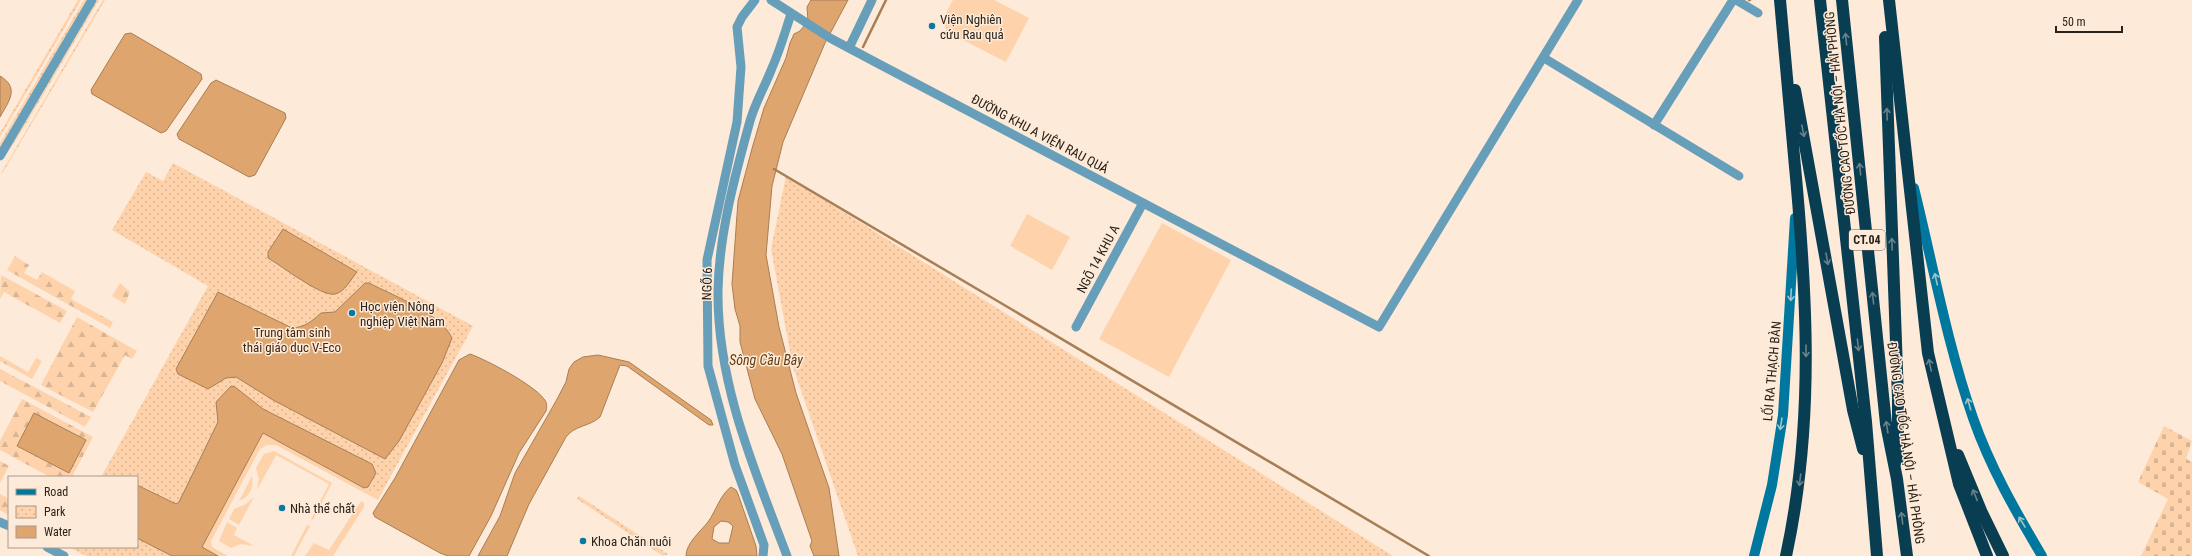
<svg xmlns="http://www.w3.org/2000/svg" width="2192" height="556" font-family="'Roboto Condensed',sans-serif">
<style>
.grass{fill:#fed3ac}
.forest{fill:url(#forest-firs);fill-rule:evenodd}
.cemetery{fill:url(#cemetery-stones)}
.park{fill:url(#park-dots)}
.water{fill:#dea56e;stroke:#a87e55;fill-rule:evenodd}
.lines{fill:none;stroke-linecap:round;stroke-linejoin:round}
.stream{stroke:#a87e55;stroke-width:2.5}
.minor{stroke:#679fba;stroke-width:9}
.secondary{stroke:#00779f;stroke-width:10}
.motorway{stroke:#083d52;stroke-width:12}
.oneway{stroke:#6a8288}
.oneway2{stroke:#a4c2c4}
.poi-dot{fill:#067aa3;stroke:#fdead8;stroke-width:1.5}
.labels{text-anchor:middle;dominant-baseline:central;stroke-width:3;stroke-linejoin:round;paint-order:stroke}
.shield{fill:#fdead8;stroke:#6a5e53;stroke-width:1}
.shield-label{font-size:12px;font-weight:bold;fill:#2b221a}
.poi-label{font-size:13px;fill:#2b221a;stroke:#fdead8;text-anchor:start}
.street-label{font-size:13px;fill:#2b221a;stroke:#fdead8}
.park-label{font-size:13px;fill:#402810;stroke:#fdead8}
.water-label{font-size:14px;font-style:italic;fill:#623c11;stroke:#fdead8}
</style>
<defs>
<pattern id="forest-firs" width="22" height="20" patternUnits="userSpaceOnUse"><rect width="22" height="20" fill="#fed3ac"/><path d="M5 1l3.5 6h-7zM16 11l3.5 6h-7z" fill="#dab593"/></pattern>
<pattern id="cemetery-stones" width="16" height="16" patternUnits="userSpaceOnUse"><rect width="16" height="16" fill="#fed3ac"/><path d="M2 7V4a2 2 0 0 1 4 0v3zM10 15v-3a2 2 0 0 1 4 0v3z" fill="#dab593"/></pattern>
<pattern id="park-dots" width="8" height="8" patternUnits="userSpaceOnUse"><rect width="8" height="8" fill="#fed3ac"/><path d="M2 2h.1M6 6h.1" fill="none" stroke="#dab593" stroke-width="1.8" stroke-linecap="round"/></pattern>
</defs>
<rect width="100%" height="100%" fill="#fdead8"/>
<g class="grass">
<polygon points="953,0 994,0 1029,18 1006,62 947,32 943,19"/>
<polygon points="1027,214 1070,237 1052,270 1010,246"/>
<polygon points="1162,223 1231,260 1169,377 1099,339"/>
<polygon points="263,433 380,496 378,500 276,445 267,445 260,449 211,541 212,547 228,556 218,556 202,547"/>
<polygon points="274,451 332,483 313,520 311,519 329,484 276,455 257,490 259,479 256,468 264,454"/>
<path d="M 252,476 C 254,487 250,497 239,501 Z"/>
<polygon points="254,497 239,525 229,519 234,509 246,504"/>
<polygon points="361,501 364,503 364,507 333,556 305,556 314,543 329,550"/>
<polygon points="227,522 237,528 234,535 254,546 241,544 231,548 219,541"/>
<polygon points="307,525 310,526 294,556 291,556"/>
</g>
<g class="forest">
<polygon points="15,256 29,265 24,273 37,280 42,272 75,291 71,299 113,322 110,328 7,270"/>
<polygon points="1,275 67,311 60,323 4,292 0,299"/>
<polygon points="120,283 130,292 125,304 112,296"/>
<polygon points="77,317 137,351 132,359 125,355 93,412 41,385"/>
<polygon points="0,356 28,372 36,358 42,361 32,379 0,361"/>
<polygon points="0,369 91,417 85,427 0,381"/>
<path d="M 22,399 L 93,437 L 72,477 L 50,477 L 0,450 L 0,441 ZM 34,413 L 69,473 L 17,446 Z"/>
<polygon points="0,461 9,466 0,483"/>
<polygon points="0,494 9,499 9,515 0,510"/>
</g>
<polygon class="cemetery" points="2164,426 2192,441 2186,459 2192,462 2192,556 2141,556 2168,499 2138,482"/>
<g class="park">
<polygon points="78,0 81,0 0,137 0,133"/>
<polygon points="84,0 87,0 0,147 0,143"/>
<polygon points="97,0 99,0 23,129 1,163"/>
<polygon points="103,0 105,0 3,172 0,175"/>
<polygon points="173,163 473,326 380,496 263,433 202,547 218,556 86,556 69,547 137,547 137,477 101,477 208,286 112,230 146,172 163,181"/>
<polygon points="786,176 1393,556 858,556 793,367 771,249"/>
<polygon points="579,496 668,554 663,556 577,499"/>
</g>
<g class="water">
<polygon points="811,0 848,0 825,43 783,142 772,186 766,255 779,327 796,393 829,488 839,556 814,556 810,546 812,541 782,454 755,399 740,342 740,326 735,309 732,284 738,201 753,145 764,108 786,58 790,43 794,34 800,31 808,21 807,7"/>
<polygon points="131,33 201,74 202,79 166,131 161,133 92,94 91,90 125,34"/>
<path d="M 0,76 C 20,88 9,101 0,117 Z"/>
<polygon points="216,80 285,113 286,118 255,175 249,177 179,139 177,134 211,83"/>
<path d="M 283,229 L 357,272 C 351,279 345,292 335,294 C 321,297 282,266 268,258 L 268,252 Z"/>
<path d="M 365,283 L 369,283 C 394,296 440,313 452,338 L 442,363 L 399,441 L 385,459 L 273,400 L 236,377 L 226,378 L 208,389 L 178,374 L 176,369 L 218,292 L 292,328 C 305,327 311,322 321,313 L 335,312 Z"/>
<path d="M 470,354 C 487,360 534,385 544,399 C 547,402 547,407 546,411 L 519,453 L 491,516 L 469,556 L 448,556 L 440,553 L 375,517 L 373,513 L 395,478 L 459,360 Z"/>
<path d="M 598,355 L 629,362 L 711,420 L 713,425 L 709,425 L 627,366 L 620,365 L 600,417 C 589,427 575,425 566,437 L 529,504 L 507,556 L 478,556 L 500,516 L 515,473 L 556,401 L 566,382 L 569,369 L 574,362 L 583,357 Z"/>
<polygon points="231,386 235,387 263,409 372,464 376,473 368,487 364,488 263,433 202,547 218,556 172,556 137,538 137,485 176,504 179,502 218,422 216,402"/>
<polygon points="34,413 86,440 69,473 17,446"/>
<path d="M 731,487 L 736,490 L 738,494 L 756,546 L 757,556 L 686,556 C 686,543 701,531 708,522 C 716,511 720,495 731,487 ZM 721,521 L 728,522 L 733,526 L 729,543 L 719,543 L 712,539 L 714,527 Z"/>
</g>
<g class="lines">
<g class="stream">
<polyline points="1749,0 1750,0"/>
<polyline points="863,47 886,0"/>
<polyline points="774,169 1429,556"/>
</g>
<g class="minor">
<polyline points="755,0 742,17 737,27 741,67 737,122 707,260 708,366 735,465 764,545 763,556"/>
<polyline points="771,0 830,38 877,63 1379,327 1578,0"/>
<polyline points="1736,0 1758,13"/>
<polyline points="849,48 872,0"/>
<polyline points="1544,58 1739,176"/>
<polyline points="1654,125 1733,0"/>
<polyline points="0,156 92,0"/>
<polyline points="1076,327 1143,203"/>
<polyline points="0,522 9,526"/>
<polyline points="47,547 64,556"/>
<path d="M 787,556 C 755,471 717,384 718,291 C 719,234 735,175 750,121 C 755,103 765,86 772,68 C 780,50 785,32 791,14"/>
</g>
<g class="secondary">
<path d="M 1914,188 C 1933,265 1947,343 1973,418 C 1990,467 2016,512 2042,556"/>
<polyline points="1754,556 1772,485 1783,415 1795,218"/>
</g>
<g class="motorway">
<path d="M 1780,0 C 1785,52 1789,104 1794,156 C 1807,292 1815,422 1786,556"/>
<polyline points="1820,0 1866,422 1877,556"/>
<polyline points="1842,0 1886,424 1897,479 1907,556"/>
<polyline points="1889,0 1928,353 1959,484 1987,556"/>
<polyline points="1885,37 1898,398 1898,460"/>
<polyline points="1795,90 1853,410 1863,449"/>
<polyline points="1958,455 1982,513 2003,556"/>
</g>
</g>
<defs><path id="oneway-shaft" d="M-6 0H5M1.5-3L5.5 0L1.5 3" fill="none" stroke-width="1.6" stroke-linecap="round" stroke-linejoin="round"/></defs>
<g class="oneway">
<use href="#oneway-shaft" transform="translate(1846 39) rotate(-96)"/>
<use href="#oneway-shaft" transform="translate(1887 114) rotate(-92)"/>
<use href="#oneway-shaft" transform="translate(1803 131) rotate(79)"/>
<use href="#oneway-shaft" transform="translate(1860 169) rotate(-96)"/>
<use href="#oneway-shaft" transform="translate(1892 244) rotate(-92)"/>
<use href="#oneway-shaft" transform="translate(1827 259) rotate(80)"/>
<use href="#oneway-shaft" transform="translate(1873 298) rotate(-96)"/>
<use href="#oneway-shaft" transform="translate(1858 345) rotate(84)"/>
<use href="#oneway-shaft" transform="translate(1806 351) rotate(90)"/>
<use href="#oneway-shaft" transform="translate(1930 365) rotate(-102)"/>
<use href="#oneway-shaft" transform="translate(1887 427) rotate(-99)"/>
<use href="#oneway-shaft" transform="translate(1800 480) rotate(97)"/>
<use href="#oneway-shaft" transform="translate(1975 495) rotate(-112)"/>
<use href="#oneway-shaft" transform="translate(1902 518) rotate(-97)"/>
</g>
<g class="oneway2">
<use href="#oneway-shaft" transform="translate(1936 279) rotate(-103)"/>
<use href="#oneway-shaft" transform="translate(1791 295) rotate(93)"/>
<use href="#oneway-shaft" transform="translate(1969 404) rotate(-106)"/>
<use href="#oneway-shaft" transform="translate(1781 424) rotate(99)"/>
<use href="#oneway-shaft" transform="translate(2022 522) rotate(-121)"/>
</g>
<g class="poi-dot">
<circle cx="932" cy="26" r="4"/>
<circle cx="352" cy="313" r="4"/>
<circle cx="282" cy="508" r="4"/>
<circle cx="583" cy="541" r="4"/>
</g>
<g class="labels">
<rect class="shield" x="1849" y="230" width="36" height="20" rx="3"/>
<g class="shield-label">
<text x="1867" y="240">CT.04</text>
</g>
<g class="poi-label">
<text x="940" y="19">Viện Nghiên<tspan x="940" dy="15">cứu Rau quả</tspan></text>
<text x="360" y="306">Học viện Nông<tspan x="360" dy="15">nghiệp Việt Nam</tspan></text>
<text x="290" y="508">Nhà thể chất</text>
<text x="591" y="541">Khoa Chăn nuôi</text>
</g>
<g class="street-label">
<text transform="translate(1840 113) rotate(-96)">ĐƯỜNG CAO TỐC HÀ NỘI – HẢI PHÒNG</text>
<text transform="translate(1040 134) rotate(28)">ĐƯỜNG KHU A VIỆN RAU QUẢ</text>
<text transform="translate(1098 259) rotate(-62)">NGÕ 14 KHU A</text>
<text transform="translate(707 284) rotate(-88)">NGÕ 6</text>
<text transform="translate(1772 371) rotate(-85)">LỐI RA THẠCH BÀN</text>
<text transform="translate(1906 443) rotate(82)">ĐƯỜNG CAO TỐC HÀ NỘI – HẢI PHÒNG</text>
</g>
<g class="park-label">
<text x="292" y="332">Trung tâm sinh<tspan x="292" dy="15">thái giáo dục V-Eco</tspan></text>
</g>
<g class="water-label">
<text x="766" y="360">Sông Cầu Bây</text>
</g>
</g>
<rect x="8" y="476" width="130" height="72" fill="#fdead8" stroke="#a99a8c"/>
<rect x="16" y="489" width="20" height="6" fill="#00779f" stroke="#a99a8c"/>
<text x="44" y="496" font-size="12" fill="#2b221a">Road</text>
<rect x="16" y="506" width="20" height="12" fill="url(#park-dots)" stroke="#a99a8c"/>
<text x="44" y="516" font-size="12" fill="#2b221a">Park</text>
<rect x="16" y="526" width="20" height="12" fill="#dea56e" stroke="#a99a8c"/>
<text x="44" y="536" font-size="12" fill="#2b221a">Water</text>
<path d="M2056 26v6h66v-6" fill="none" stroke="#2b221a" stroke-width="2"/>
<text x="2062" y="26" font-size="12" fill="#2b221a" stroke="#fdead8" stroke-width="3" paint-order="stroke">50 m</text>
</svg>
